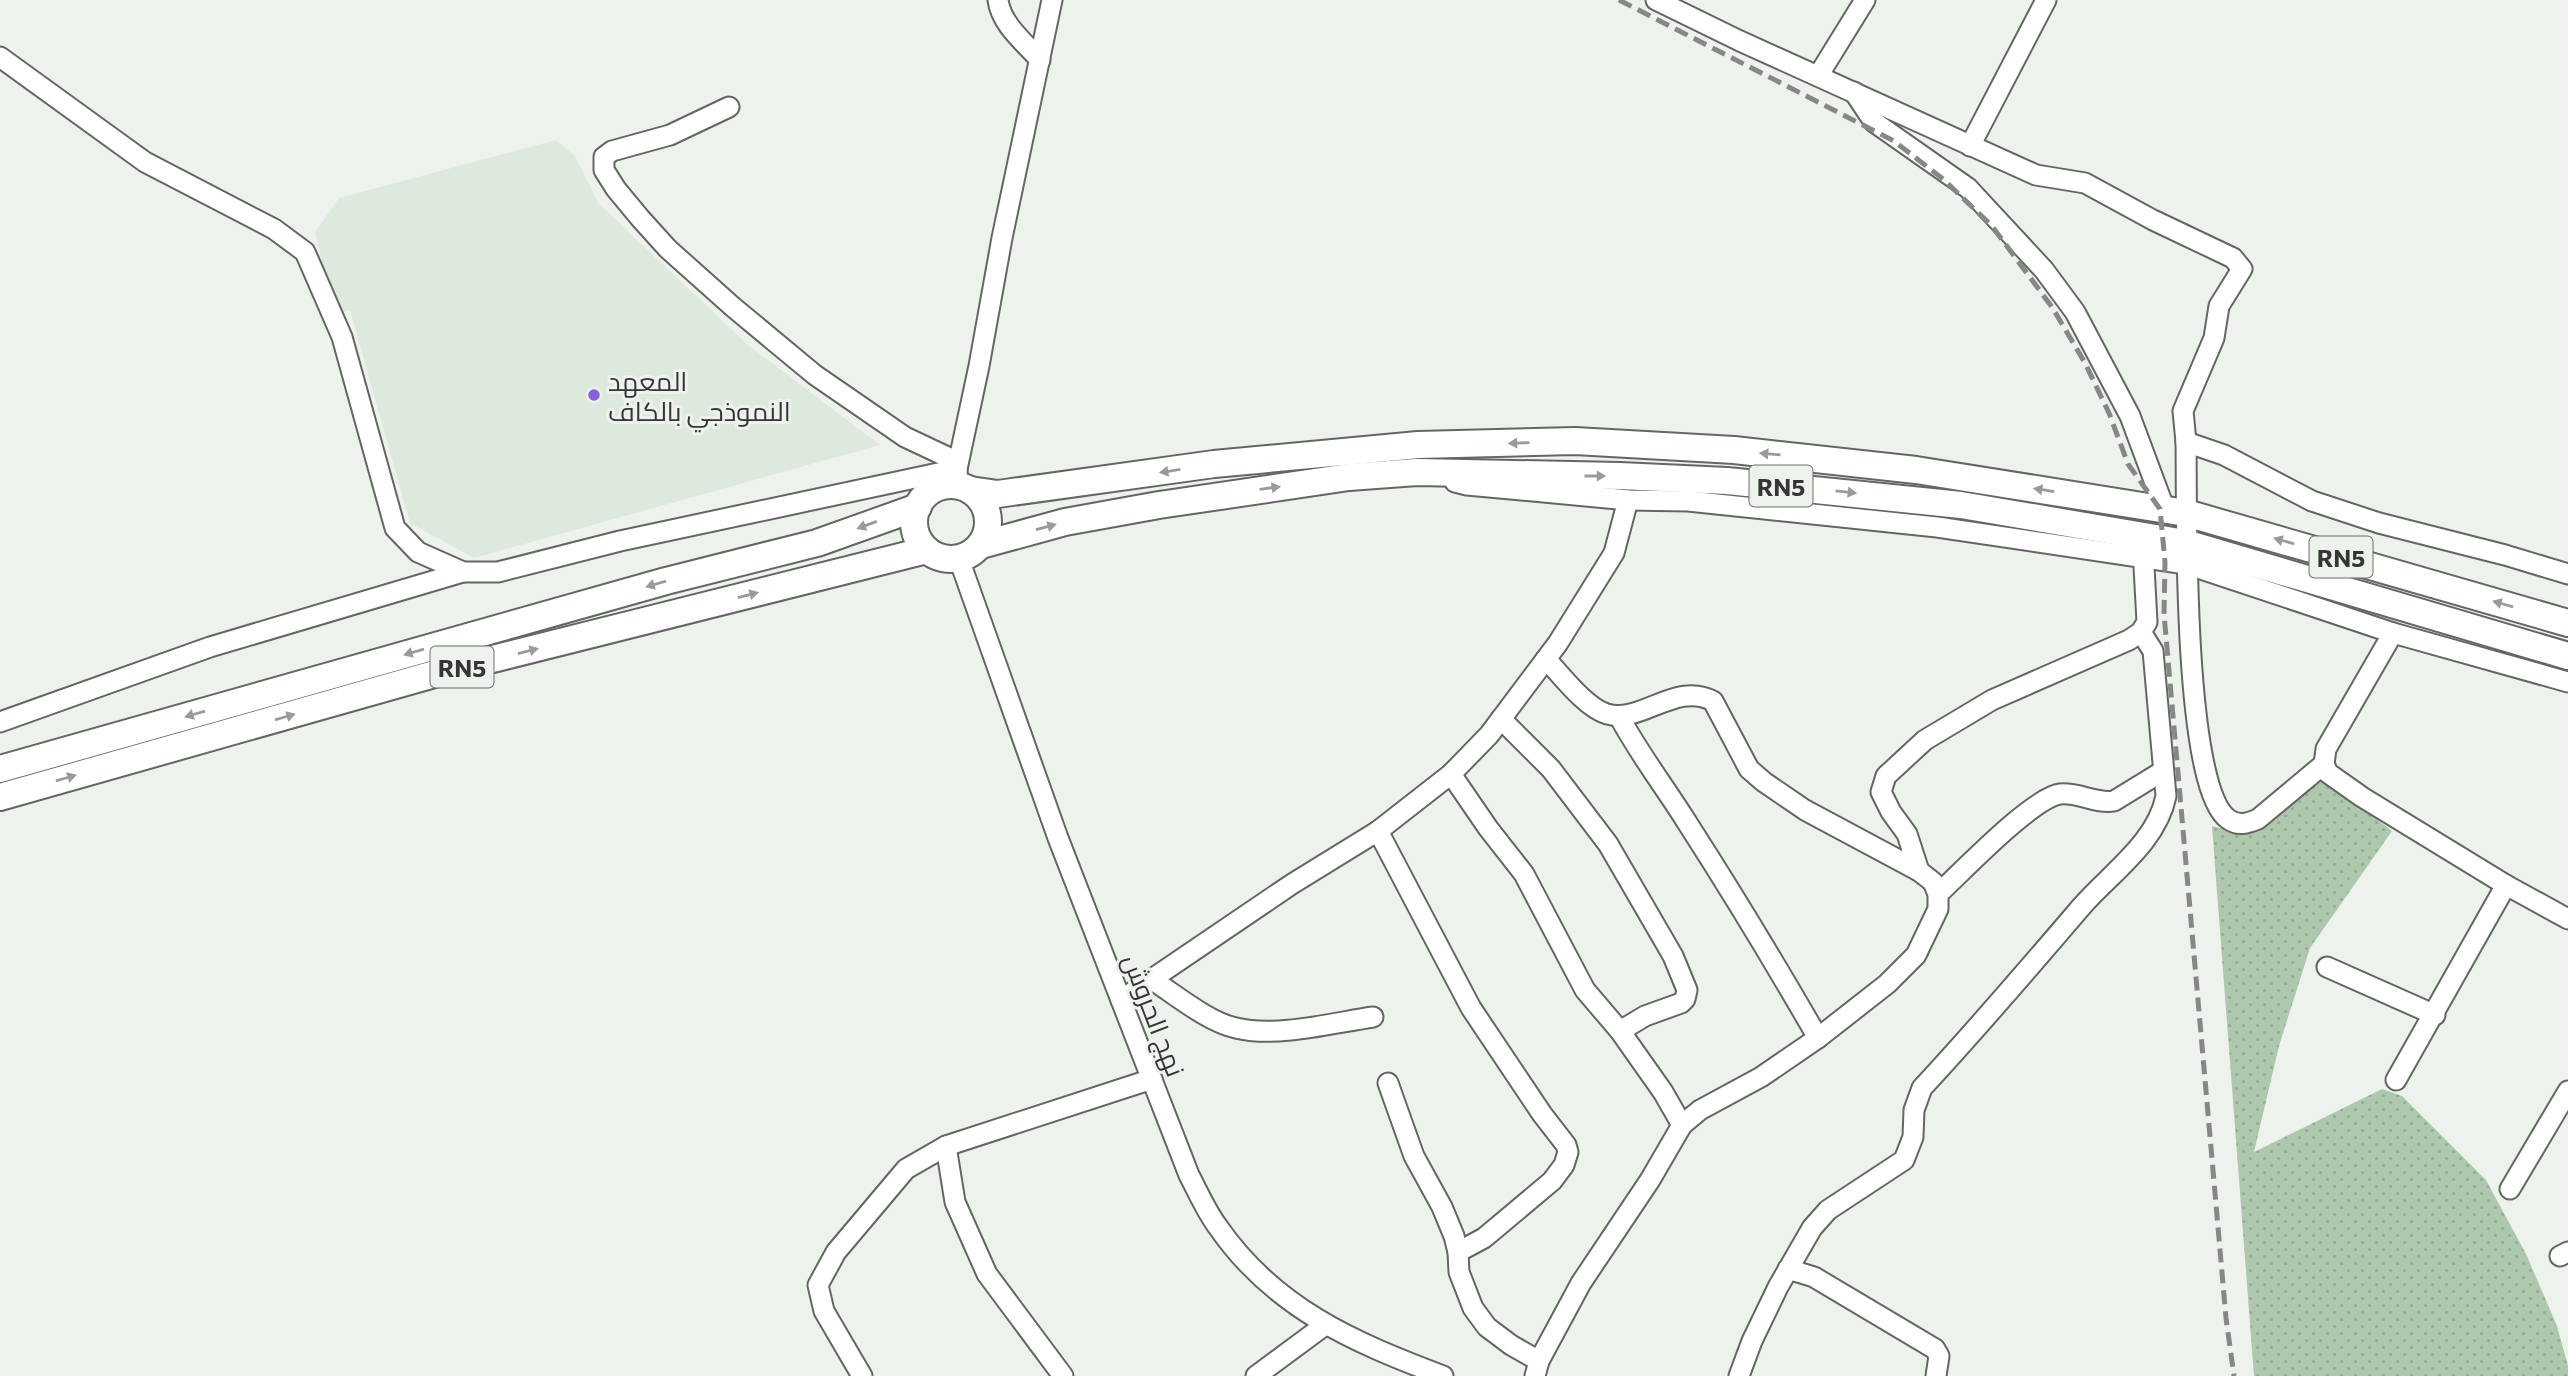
<svg xmlns="http://www.w3.org/2000/svg" width="2568" height="1376" font-family="Commissioner,Cairo,sans-serif">
<style>
.built{fill:#dee9de}
.green{fill:url(#green-dots)}
.lines{fill:none;stroke-linecap:round;stroke-linejoin:round}
.minor-casing{stroke:#636762;stroke-width:23}
.major-casing{stroke:#636762;stroke-width:30}
.minor{stroke:#fff;stroke-width:19}
.major{stroke:#fff;stroke-width:26}
.rail{stroke:#858885;stroke-width:5;stroke-dasharray:14 7;stroke-linecap:butt}
.oneway{fill:#9a9a9a}
.poi-dot{fill:#8762dd;stroke:#edf2ed;stroke-width:2.5}
.labels{text-anchor:middle;dominant-baseline:central;stroke-width:6;stroke-linejoin:round;paint-order:stroke}
.shield{fill:#edf2ed;stroke:#6c6e6c;stroke-width:2}
.shield-label{font-size:24px;font-weight:bold;fill:#343634}
.poi-label{font-size:26px;fill:#343634;stroke:#edf2ed;text-anchor:start}
.street-label{font-size:26px;fill:#343634;stroke:#edf2ed}
</style>
<defs>
<pattern id="green-dots" width="8" height="8" patternUnits="userSpaceOnUse" patternTransform="scale(1.75)"><rect width="8" height="8" fill="#adc8ac"/><path d="M2 2h.1M6 6h.1" fill="none" stroke="#95ac95" stroke-width="1.8" stroke-linecap="round"/></pattern>
</defs>
<rect width="100%" height="100%" fill="#edf2ed"/>
<polygon class="built" points="556,140 575,156 598,203 748,345 880,445 474,558 410,523 350,310 334,314 315,232 339,198"/>
<polygon class="green" points="2305,765 2392,831 2310,948 2279,1046 2254,1152 2382,1089 2402,1096 2486,1180 2526,1254 2557,1326 2568,1366 2568,1376 2254,1376 2212,826 2232,831"/>
<g class="lines">
<defs>
<g id="minor">
<path d="M 998,0 C 1001,24 1024,42 1040,60"/>
<polyline points="1656,0 1740,41 2036,175 2085,183 2153,220 2233,258 2242,269 2219,306 2214,338 2183,411 2186,442"/>
<polyline points="0,57 145,162 274,229 305,252 342,337 395,528 418,552 463,572 498,572 620,541 957,469"/>
<polyline points="1818,76 1865,0"/>
<polyline points="1854,92 1874,122 1968,188 2044,270 2075,312 2130,416 2165,510"/>
<polyline points="729,107 670,135 612,151 604,157 604,170 616,189 640,218 668,249 733,307 815,375 905,437 958,462"/>
<polyline points="1970,146 2046,0"/>
<polyline points="1455,482 1467,485 1628,500 1688,501 1937,527 2186,564 2393,633 2568,682"/>
<polyline points="958,485 957,469 979,366 1002,238 1052,0"/>
<path d="M 959,559 L 1058,838 L 1189,1175 C 1198,1192 1206,1211 1218,1227 C 1274,1308 1353,1342 1443,1376"/>
<polyline points="2393,633 2326,749 2324,764 2328,773 2362,797 2506,885 2568,919"/>
<path d="M 1619,716 C 1639,754 1665,787 1688,824 C 1733,894 1776,965 1818,1038"/>
<polyline points="1501,719 1551,769 1608,844 1673,956 1687,990 1685,999 1681,1003 1645,1016 1620,1031"/>
<polyline points="0,722 210,647 463,572"/>
<path d="M 2324,764 L 2258,819 C 2248,823 2239,827 2228,819 C 2182,786 2187,505 2186,442 L 2224,455 L 2312,501 L 2379,523 L 2505,555 L 2568,574"/>
<polyline points="1451,774 1488,828 1524,874 1585,990 1620,1031 1663,1092 1682,1125"/>
<polyline points="1378,831 1471,1008 1542,1114 1566,1145 1568,1152 1564,1165 1552,1181 1484,1238 1458,1252"/>
<polyline points="1919,871 1907,834 1891,812 1881,792 1886,776 1925,740 1992,700 2129,640 2141,632 2147,622 2143,548"/>
<path d="M 1938,894 C 1962,872 2032,798 2060,794 C 2078,792 2096,804 2114,801 L 2163,771"/>
<polyline points="2327,967 2435,1015"/>
<path d="M 1151,979 C 1176,995 1208,1022 1236,1028 C 1276,1038 1332,1023 1373,1017"/>
<polyline points="1121,1000 1292,884 1378,831 1451,774 1489,735 1558,643 1614,553 1628,500"/>
<polyline points="2396,1080 2506,885"/>
<polyline points="1388,1083 1414,1156 1442,1207 1454,1236 1458,1252 1459,1272 1473,1308 1487,1327 1511,1345 1539,1361"/>
<polyline points="946,1146 955,1202 987,1274 1063,1376"/>
<polyline points="2510,1189 2568,1091"/>
<polyline points="2560,1256 2568,1252"/>
<polyline points="1788,1269 1814,1277 1935,1349 1939,1356 1936,1376"/>
<polyline points="862,1376 824,1311 818,1285 836,1252 906,1169 946,1146 1152,1079"/>
<polyline points="1256,1376 1325,1325"/>
<path d="M 1535,1376 L 1539,1361 L 1581,1283 L 1650,1180 L 1682,1125 L 1700,1110 L 1761,1077 L 1818,1038 L 1887,984 L 1916,955 L 1938,909 L 1938,894 L 1933,882 L 1919,871 L 1805,810 L 1764,782 L 1749,769 L 1713,701 C 1676,681 1641,724 1607,714 C 1586,708 1561,675 1546,659"/>
<path d="M 1739,1376 L 1752,1341 L 1778,1287 L 1812,1228 L 1828,1210 L 1904,1160 L 1913,1137 L 1914,1110 L 1922,1088 C 1977,1029 2029,968 2082,906 C 2111,873 2157,842 2166,796 L 2153,651 L 2141,632"/>
</g>
<g id="major">
<circle cx="951" cy="522" r="37"/>
<polyline points="970,490 998,494 1214,464 1418,445 1575,441 1734,450 1916,470 2186,513 2568,623"/>
<polyline points="981,545 1065,522 1159,505 1349,477 1417,472 1620,476 1727,481 1961,505 2185,543 2568,656"/>
<polyline points="0,769 666,581 817,543 918,507"/>
<polyline points="0,797 445,671 927,550"/>
</g>
</defs>
<use href="#minor" class="minor-casing"/>
<use href="#major" class="major-casing"/>
<use href="#minor" class="minor"/>
<use href="#major" class="major"/>
<polyline class="rail" points="1619,0 1894,141 1943,179 1992,226 2052,307 2085,363 2109,413 2128,464 2160,509 2165,562 2164,614 2226,1318 2234,1376"/>
</g>
<defs><path id="oneway-solid" d="M-6-.8H1V-3.2L6.5 0L1 3.2V.8H-6Z" transform="scale(1.75)"/></defs>
<g class="oneway">
<use href="#oneway-solid" transform="translate(1519 443) rotate(178)"/>
<use href="#oneway-solid" transform="translate(1770 454) rotate(-175)"/>
<use href="#oneway-solid" transform="translate(1170 471) rotate(171)"/>
<use href="#oneway-solid" transform="translate(1595 476)"/>
<use href="#oneway-solid" transform="translate(1270 488) rotate(-8)"/>
<use href="#oneway-solid" transform="translate(2044 490) rotate(-171)"/>
<use href="#oneway-solid" transform="translate(1846 492) rotate(6)"/>
<use href="#oneway-solid" transform="translate(867 525) rotate(160)"/>
<use href="#oneway-solid" transform="translate(1046 527) rotate(-15)"/>
<use href="#oneway-solid" transform="translate(2284 541) rotate(-164)"/>
<use href="#oneway-solid" transform="translate(656 584) rotate(164)"/>
<use href="#oneway-solid" transform="translate(748 595) rotate(-14)"/>
<use href="#oneway-solid" transform="translate(2503 604) rotate(-164)"/>
<use href="#oneway-solid" transform="translate(528 651) rotate(-14)"/>
<use href="#oneway-solid" transform="translate(414 652) rotate(164)"/>
<use href="#oneway-solid" transform="translate(195 714) rotate(164)"/>
<use href="#oneway-solid" transform="translate(285 717) rotate(-16)"/>
<use href="#oneway-solid" transform="translate(66 778) rotate(-16)"/>
</g>
<circle class="poi-dot" cx="594" cy="395" r="7"/>
<g class="labels">
<g class="shield">
<rect x="1749.5" y="465.5" width="63" height="41" rx="5"/>
<rect x="2309.5" y="536.5" width="63" height="41" rx="5"/>
<rect x="430.5" y="646.5" width="63" height="41" rx="5"/>
</g>
<g class="shield-label">
<text x="1781" y="486">RN5</text>
<text x="2341" y="557">RN5</text>
<text x="462" y="667">RN5</text>
</g>
<g class="poi-label">
<text x="608" y="380">المعهد<tspan x="608" dy="30">النموذجي بالكاف</tspan></text>
</g>
<g class="street-label">
<text transform="translate(1155 1015) rotate(69)">نهج الحروش</text>
</g>
</g>
</svg>
